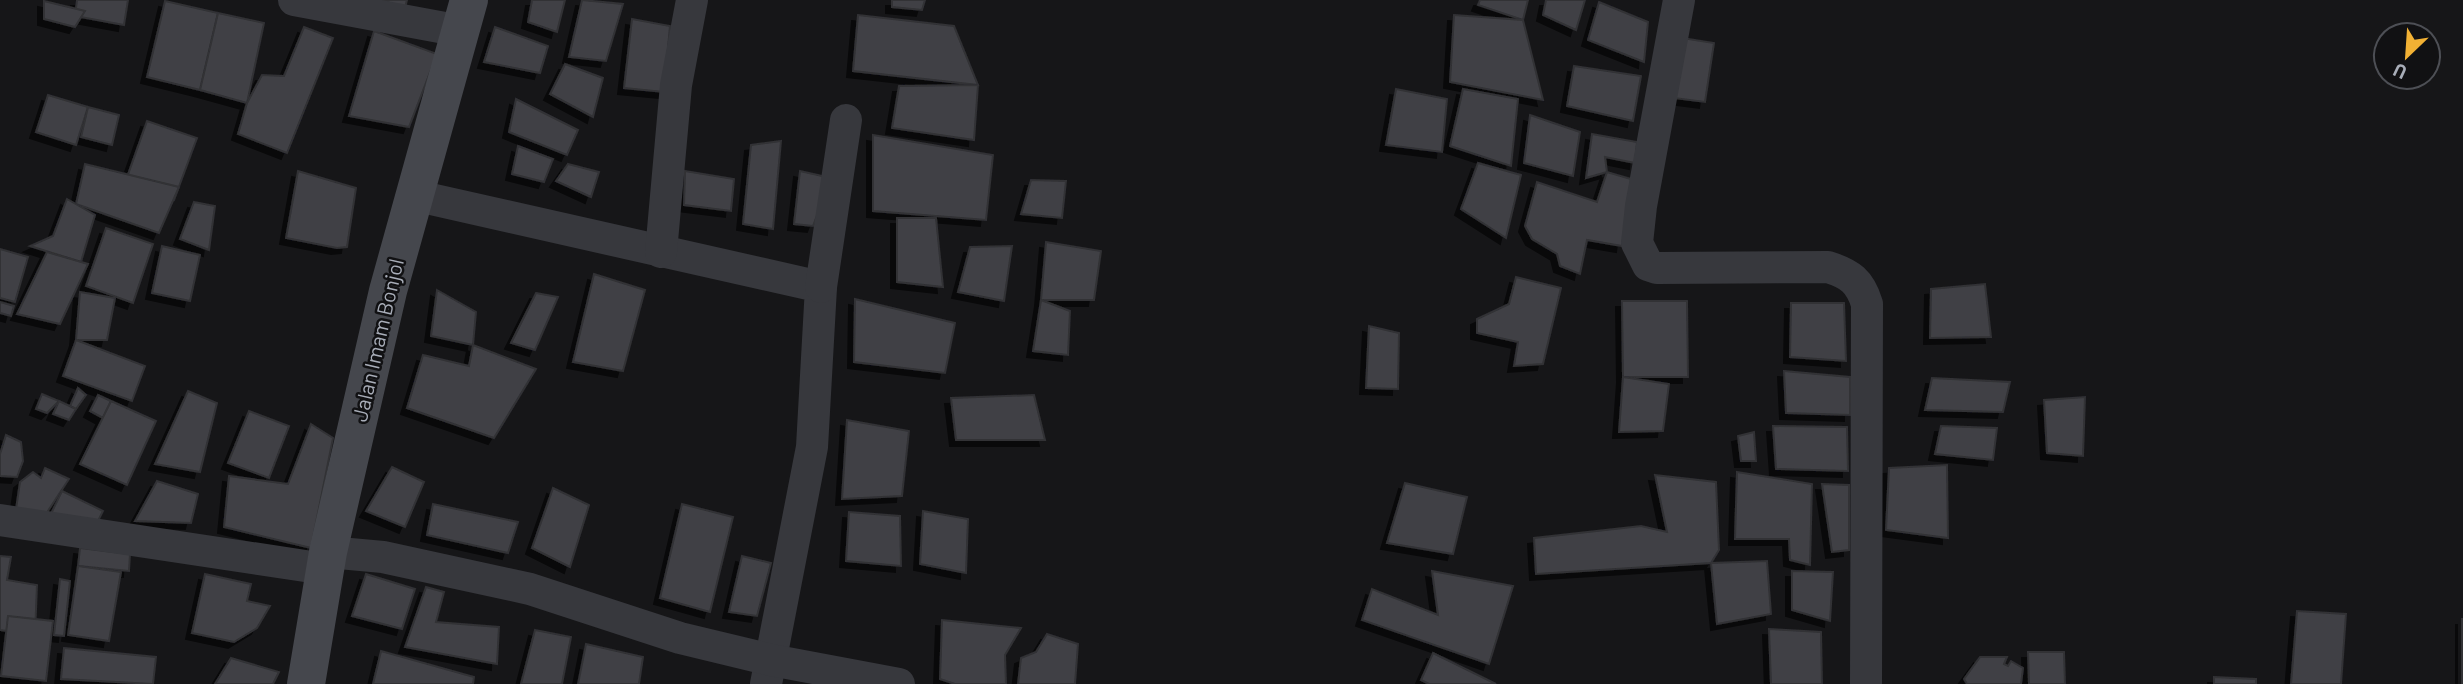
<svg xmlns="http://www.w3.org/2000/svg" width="2463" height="684" font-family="Barlow,sans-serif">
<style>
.building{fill:#404145;stroke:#303034;stroke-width:2;filter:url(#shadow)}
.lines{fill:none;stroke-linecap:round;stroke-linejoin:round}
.street{stroke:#37383d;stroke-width:32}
.secondary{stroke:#45474d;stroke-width:38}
.labels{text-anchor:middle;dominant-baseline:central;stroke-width:5;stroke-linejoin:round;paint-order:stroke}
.street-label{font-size:21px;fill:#a8adb8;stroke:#111113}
</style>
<defs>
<filter id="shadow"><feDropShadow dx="-6" dy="6" stdDeviation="0" flood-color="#0009"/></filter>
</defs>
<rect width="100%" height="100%" fill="#161618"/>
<g class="building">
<polygon points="77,0 128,0 124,25 75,16"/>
<polygon points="381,0 407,0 405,8"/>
<polygon points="532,0 565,0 557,32 528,22"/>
<polygon points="582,0 623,4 606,61 569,57"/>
<polygon points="892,0 925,0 922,10 892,7"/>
<polygon points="1480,0 1528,0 1523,20 1478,5"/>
<polygon points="1546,0 1585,0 1576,30 1543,15"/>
<polygon points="44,1 85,11 75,27 44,19"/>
<polygon points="165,1 218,13 200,90 147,77"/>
<polygon points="1599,2 1648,22 1644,62 1588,40"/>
<polygon points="218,13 264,23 247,103 200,90"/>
<polygon points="858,15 954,26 978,85 853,71"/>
<polygon points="1454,15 1523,20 1543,100 1450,82"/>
<polygon points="632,19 670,26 664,92 624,88"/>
<polygon points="304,27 333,38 287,153 238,134 247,103 262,75 284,76"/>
<polygon points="495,27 548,46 540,73 484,62"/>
<polygon points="374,31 437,54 409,127 349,116"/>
<polygon points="1676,37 1714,43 1705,102 1666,97"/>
<polygon points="565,64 603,78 593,117 550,94"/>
<polygon points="1574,66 1641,76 1633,121 1567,106"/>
<polygon points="978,85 974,140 892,128 899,86"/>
<polygon points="1396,89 1447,99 1442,152 1386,145"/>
<polygon points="1463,89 1518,99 1511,166 1450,146"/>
<polygon points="48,95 88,107 76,145 36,132"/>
<polygon points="516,99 578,130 567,155 509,132"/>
<polygon points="88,107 119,115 112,145 81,137"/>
<polygon points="1530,115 1580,132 1573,176 1524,163"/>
<polygon points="147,121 197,138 174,200 125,183"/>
<polygon points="1592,134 1637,142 1635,163 1605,157 1607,172 1586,178"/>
<polygon points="873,135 993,155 986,220 873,211"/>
<polygon points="781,141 773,229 743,224 751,145"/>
<polygon points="518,146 553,159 544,182 512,174"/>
<polygon points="1478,163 1521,175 1506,238 1461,209"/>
<polygon points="85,164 179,187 159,233 76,204"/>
<polygon points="568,164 599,172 591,197 556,181"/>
<polygon points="298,171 356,188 347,247 337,248 286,238"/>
<polygon points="685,171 734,179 731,211 684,205"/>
<polygon points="800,171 831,178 813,226 794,224"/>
<polygon points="1607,172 1631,179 1622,246 1587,240 1580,274 1560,266 1557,254 1532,239 1525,226 1537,182 1597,202"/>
<polygon points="1031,180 1066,181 1062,218 1021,214"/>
<polygon points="67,199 95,215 81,262 30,246 53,236"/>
<polygon points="194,202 215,206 209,250 180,239"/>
<polygon points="897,218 936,218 943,287 897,282"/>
<polygon points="106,228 153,244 133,303 86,286"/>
<polygon points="1046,242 1101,251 1094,300 1041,300"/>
<polygon points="162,246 200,255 190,301 152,293"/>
<polygon points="1012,246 1004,301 958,292 970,247"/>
<polygon points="0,249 28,257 15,302 0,298"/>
<polygon points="47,252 88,264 60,324 17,314"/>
<polygon points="594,274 645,290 623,371 573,362"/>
<polygon points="1516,277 1561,288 1543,364 1514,366 1518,342 1477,333 1477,319 1509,304"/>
<polygon points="1985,284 1991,337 1930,338 1931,289"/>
<polygon points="437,290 476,312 473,345 431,336"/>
<polygon points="80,292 115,298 107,340 76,340"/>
<polygon points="536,293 558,297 535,350 511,343"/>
<polygon points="855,299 955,323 945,373 854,362"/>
<polygon points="1041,300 1070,311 1068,355 1033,351"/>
<polygon points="1622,301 1687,301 1688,377 1623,377"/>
<polygon points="0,302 14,306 11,316 0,313"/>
<polygon points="1791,303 1844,303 1846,361 1790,357"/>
<polygon points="1369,326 1399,333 1398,389 1366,388"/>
<polygon points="76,340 145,366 132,401 63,376"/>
<polygon points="473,345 536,369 494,438 407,408 423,355 469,366"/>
<polygon points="1784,371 1850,377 1850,415 1786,413"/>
<polygon points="1623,377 1669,384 1663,431 1619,432"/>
<polygon points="1932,378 2010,382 2003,412 1925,410"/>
<polygon points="78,388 86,395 76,409 70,406"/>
<polygon points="188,391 217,403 200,472 155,464"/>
<polygon points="42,394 59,401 47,413 36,409"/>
<polygon points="98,395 111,401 103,418 90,411"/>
<polygon points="1034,395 1045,440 956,440 951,398"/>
<polygon points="2085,397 2083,456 2047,453 2044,400"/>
<polygon points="59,401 76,409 69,420 53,414"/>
<polygon points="111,401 156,421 127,485 80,464"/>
<polygon points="249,411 289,426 269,478 228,463"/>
<polygon points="847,420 909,431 902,496 842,499"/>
<polygon points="311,424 333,438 311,548 224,527 229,476 288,484"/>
<polygon points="1773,426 1847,427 1848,471 1776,469"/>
<polygon points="1941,426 1997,428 1993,460 1935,454"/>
<polygon points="1754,432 1756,461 1741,461 1738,436"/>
<polygon points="6,435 21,442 23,461 17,477 0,476 0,454"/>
<polygon points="1947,465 1948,538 1886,530 1889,468"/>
<polygon points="392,467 424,482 405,527 366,511"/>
<polygon points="45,468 69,479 38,526 15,516 20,482 33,472 41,478"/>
<polygon points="1737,472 1812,484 1810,565 1790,560 1789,539 1735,539"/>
<polygon points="1655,475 1716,482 1719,550 1711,563 1536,574 1534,538 1641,526 1667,532"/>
<polygon points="157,481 198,494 191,523 135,521"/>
<polygon points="1405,483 1467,497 1453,554 1387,543"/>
<polygon points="1822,484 1849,485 1849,550 1832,552"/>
<polygon points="553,488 589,505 570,567 532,548"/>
<polygon points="62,491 103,511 95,527 47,522"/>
<polygon points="433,504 518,522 508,553 427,535"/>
<polygon points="682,504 733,517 710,612 660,598"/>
<polygon points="923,511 968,519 966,573 920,564"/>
<polygon points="849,512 900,516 901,566 846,561"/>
<polygon points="80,548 130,554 129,571 78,566"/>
<polygon points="0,556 11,557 7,580 37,585 35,635 0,630"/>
<polygon points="742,556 771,563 757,616 729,612"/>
<polygon points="1767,561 1771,614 1717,624 1711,563"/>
<polygon points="78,566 121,572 109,641 68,635"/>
<polygon points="1432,571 1513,586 1489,664 1362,620 1372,589 1438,615"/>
<polygon points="1792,571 1833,572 1830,621 1792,610"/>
<polygon points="205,574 251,584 247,601 270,606 257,628 234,642 192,633"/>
<polygon points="366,574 415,589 402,629 352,616"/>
<polygon points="60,579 70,581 64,636 54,635"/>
<polygon points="426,587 444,592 436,622 499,627 497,664 405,647"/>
<polygon points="2297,611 2346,614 2341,684 2291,684"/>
<polygon points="8,616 53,621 46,681 1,676"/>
<rect x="2462" y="619" width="1" height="65"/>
<polygon points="942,620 1021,628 1005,655 1006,684 955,684 940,679"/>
<polygon points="1769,629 1821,632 1822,684 1771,684"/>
<polygon points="535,630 571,637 562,684 521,684"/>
<polygon points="1047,634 1078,644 1075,684 1018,684 1021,658 1036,652"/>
<polygon points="586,644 643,657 639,684 578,684"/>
<polygon points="64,648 156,657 153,684 61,679"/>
<polygon points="381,651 474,677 473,684 373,684"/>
<polygon points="2028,652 2064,652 2065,684 2029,684"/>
<polygon points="1433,653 1496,684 1429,684 1421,680"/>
<polygon points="1980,657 2007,657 2004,664 2008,666 2011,661 2023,668 2021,684 1967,684 1964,679"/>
<polygon points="231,658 279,672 273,684 215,684"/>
<polygon points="2214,677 2256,679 2256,684 2214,684"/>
</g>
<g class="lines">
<g class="street">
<polyline points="294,0 461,31"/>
<path d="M 1679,0 L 1641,206 L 1637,243 L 1648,265 L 1657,268 L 1828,267 C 1850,274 1860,281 1867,304 L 1866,684"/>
<polyline points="413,195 821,287 812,447 766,684"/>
<polyline points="661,252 676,85 692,0"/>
<polyline points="821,287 846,120"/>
<polyline points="0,520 325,569"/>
<polyline points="328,552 383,557 530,589 680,638 771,660 899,684"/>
</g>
<polyline class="secondary" points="306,684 328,552 388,291 469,0"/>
</g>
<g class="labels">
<g class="street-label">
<text transform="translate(377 340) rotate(-77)">Jalan Imam Bonjol</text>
</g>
</g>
<g transform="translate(2407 56) rotate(205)"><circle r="33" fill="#111113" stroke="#4d4f55" stroke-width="2"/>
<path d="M0-5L12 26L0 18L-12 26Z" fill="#f2b134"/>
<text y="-10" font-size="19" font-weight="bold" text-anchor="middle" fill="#a8adb8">U</text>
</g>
</svg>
